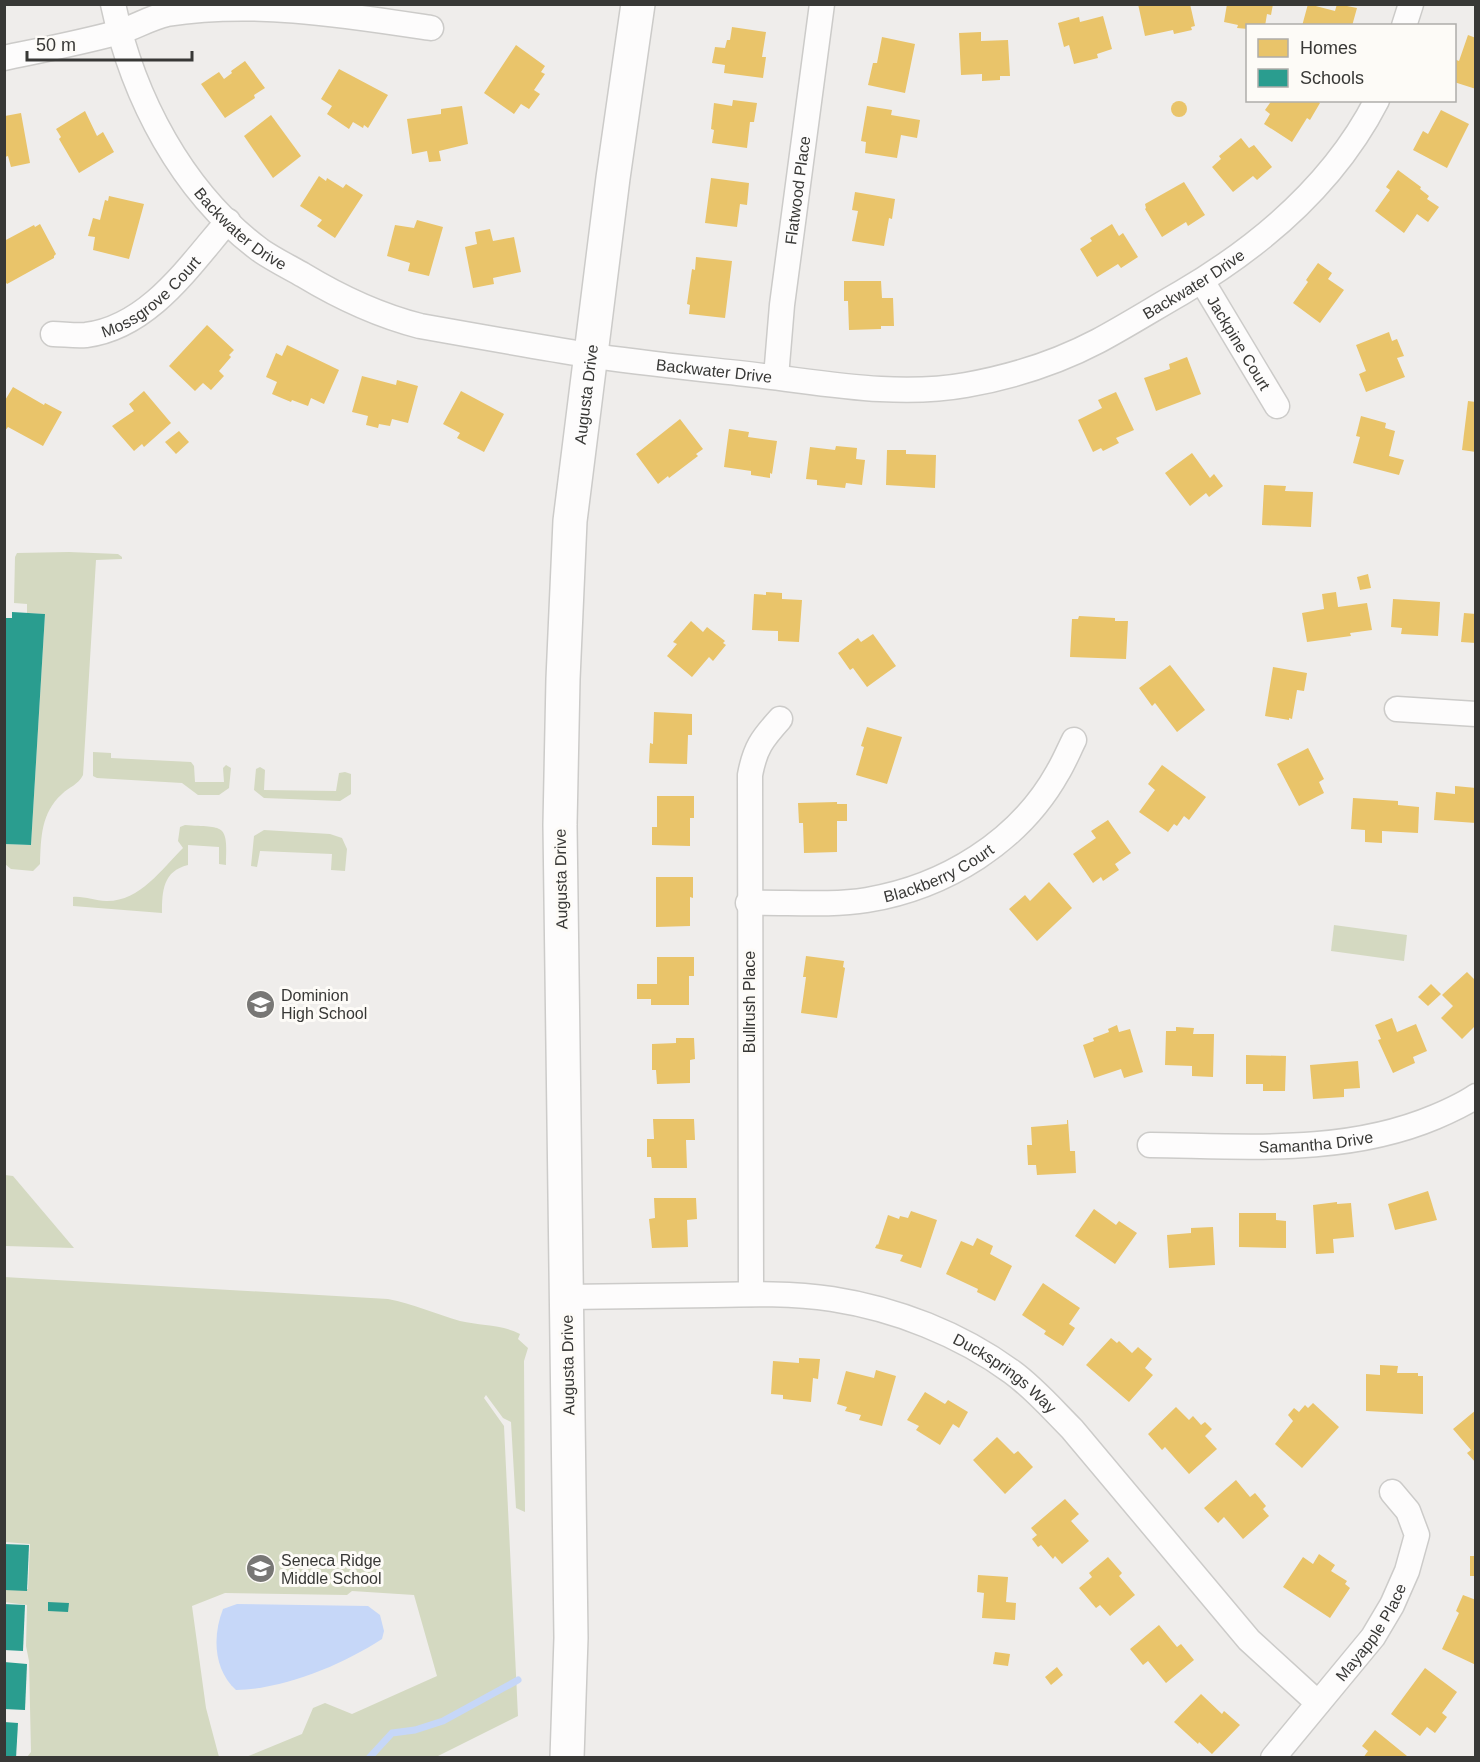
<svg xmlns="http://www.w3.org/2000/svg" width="1480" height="1762" font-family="Arial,sans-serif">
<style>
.green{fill:#d4d9c1}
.water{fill:#c6d7f8}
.homes{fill:#e9c46a}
.schools{fill:#2a9d8f}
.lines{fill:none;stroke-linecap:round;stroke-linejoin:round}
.stream{stroke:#c6d7f8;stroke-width:7}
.street-casing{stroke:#cccbc9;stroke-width:27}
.secondary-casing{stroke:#cccbc9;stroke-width:36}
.street{stroke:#fdfcfc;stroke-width:24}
.secondary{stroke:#fdfcfc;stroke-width:33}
.labels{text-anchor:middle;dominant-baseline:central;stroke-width:6;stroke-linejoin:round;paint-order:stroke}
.street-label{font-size:16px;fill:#383836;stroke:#fdfbf7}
.poi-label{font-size:16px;fill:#383836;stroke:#fdfbf7;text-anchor:start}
</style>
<rect width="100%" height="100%" fill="#efedeb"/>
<g class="green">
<path d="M 69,552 L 118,554 L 122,557 L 122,559 L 96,560 L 83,775 C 78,785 69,787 62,794 C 41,813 41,837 40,864 L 33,871 L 11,869 L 5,864 L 4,844 L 31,845 L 45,614 L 27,613 L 27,604 L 14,603 L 15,557 L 17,553 Z"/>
<polygon points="93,752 111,753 111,758 191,762 194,766 195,782 224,782 223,768 226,765 231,768 229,788 219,795 198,795 182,783 97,778 93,776"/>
<polygon points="260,767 265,770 264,790 336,791 339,773 345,772 351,774 351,794 340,801 264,798 254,790 256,769"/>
<path d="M 185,825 C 224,828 228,822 226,865 L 219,864 L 219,847 L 188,845 L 188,865 C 163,871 162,891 162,913 L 73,906 L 73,897 C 84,896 95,901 106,901 C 139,902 162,869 183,848 L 178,841 L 180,827 Z"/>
<polygon points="264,830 330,834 342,838 347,849 345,871 331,870 332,854 260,851 257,867 251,866 254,836"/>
<polygon points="1334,925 1407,935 1404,961 1331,951"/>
<polygon points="5,1175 13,1176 74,1248 5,1246"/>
<path d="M 4,1277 L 388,1299 C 413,1304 436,1314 460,1321 C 481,1326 501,1324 520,1334 L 518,1339 L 528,1348 L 524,1361 L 525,1512 L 516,1508 L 511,1422 L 503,1418 L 486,1395 L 484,1398 L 504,1426 L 518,1716 L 436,1757 L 246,1757 L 302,1734 L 313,1708 L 325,1703 L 352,1714 L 437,1676 L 414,1595 L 352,1591 L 347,1595 L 225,1593 L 192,1606 L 206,1708 L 219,1757 L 27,1757 L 31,1752 L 29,1661 L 26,1646 L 27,1605 L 4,1602 L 5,1588 L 28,1589 L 30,1544 L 5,1542 Z"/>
</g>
<path class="water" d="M 237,1604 L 368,1606 L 380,1615 L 384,1631 L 382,1639 C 342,1665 284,1689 236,1690 C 214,1670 212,1637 223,1609 Z"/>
<g class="homes">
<polygon points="1138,4 1190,4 1195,26 1191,27 1192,30 1174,34 1173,30 1145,36"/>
<polygon points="1227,4 1273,4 1271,15 1267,14 1265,26 1248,26 1248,29 1237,28 1238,25 1224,22"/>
<polygon points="1308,4 1335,11 1337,4 1357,8 1352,26 1302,26"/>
<polygon points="1103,16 1112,49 1097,54 1098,58 1074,64 1069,45 1064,47 1058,23 1079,17 1080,22"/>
<polygon points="732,27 766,32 762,57 766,57 763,78 724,73 725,65 712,63 715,47 725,48 727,40 730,40"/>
<polygon points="981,32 981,41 1008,40 1010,76 1000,76 1000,80 982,81 982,74 961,75 959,33"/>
<polygon points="1468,35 1476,38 1476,89 1454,82 1454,59 1459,61"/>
<polygon points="882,37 915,44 905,93 868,85 873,63 877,63"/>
<polygon points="516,45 545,66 541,72 545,74 534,90 540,94 529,109 521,104 514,114 484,93"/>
<polygon points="245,61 265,88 254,95 255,98 225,118 201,84 219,72 224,79 232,73 231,71"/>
<polygon points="339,69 388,95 368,128 364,125 363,128 353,122 349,129 327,114 332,106 321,99"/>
<polygon points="733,100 757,103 754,122 750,122 747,148 712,143 714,130 711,129 714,103 732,106"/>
<polygon points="1272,100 1316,100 1320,103 1310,120 1307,118 1292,142 1264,124 1270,114 1265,110"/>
<circle cx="1179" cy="109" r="8"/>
<polygon points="462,106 468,144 439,151 441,161 429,162 427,151 412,154 407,119 441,114 441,109"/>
<polygon points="867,106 892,110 891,115 920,120 917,138 901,135 897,158 865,153 866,142 861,141"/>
<polygon points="1441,110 1469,124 1447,168 1413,150 1423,131 1428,134"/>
<polygon points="85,111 97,136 103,132 114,152 79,173 59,139 61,137 56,129"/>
<polygon points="21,113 30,163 11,167 8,156 5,157 5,116"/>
<polygon points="271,115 301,156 273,178 244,136"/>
<polygon points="1241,138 1249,148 1254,145 1272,167 1257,180 1253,176 1233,192 1212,167 1221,159 1219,156"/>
<polygon points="1398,170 1421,187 1420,189 1429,196 1427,199 1439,207 1428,222 1417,214 1404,233 1375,211 1390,190 1386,187"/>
<polygon points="319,176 326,181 327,178 343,188 346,184 363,195 335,238 317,226 322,220 300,206"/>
<polygon points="711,178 749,183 747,205 740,204 737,227 705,223"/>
<polygon points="1184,182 1205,215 1188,226 1186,222 1162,237 1145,209 1146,208 1145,204"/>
<polygon points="855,192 895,199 892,219 889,218 884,246 852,241 858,211 852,210"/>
<polygon points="109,196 144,204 129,259 93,250 95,237 88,236 93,218 100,220 105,200 108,201"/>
<polygon points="417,220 443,227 429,276 408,271 410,263 387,256 395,225 414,228"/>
<polygon points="40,224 56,254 54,256 54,258 7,284 4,280 4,241 34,225 35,227"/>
<polygon points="1112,224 1119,236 1123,233 1138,257 1121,268 1118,264 1097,277 1080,249 1092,241 1090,238"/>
<polygon points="490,229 493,241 514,237 521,272 493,278 494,284 473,288 465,247 477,244 475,232"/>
<polygon points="696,257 732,261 725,318 689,314 690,305 687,304 692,269 695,270"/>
<polygon points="1318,263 1332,273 1328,279 1344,290 1320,323 1293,303 1308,282 1306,280"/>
<polygon points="844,281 881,281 882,298 893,298 894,326 881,326 881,329 849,330 848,301 844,301"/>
<polygon points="207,325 234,350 229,355 231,357 219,371 224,376 211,390 203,383 195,391 169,366"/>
<polygon points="1389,332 1392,341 1397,339 1404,356 1397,358 1405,377 1366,392 1359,374 1366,371 1356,345"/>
<polygon points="287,345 339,370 324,404 311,398 308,406 292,400 291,402 272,394 277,382 266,377 276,353 282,356"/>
<polygon points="1187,357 1201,394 1156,411 1144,378 1170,369 1169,364"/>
<polygon points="362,376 396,385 397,380 418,386 408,423 392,419 390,426 379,424 378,428 366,425 368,416 352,412"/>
<polygon points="13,387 44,405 45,403 62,412 43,446 8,427 4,432 4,402"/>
<polygon points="144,391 171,423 144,447 142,444 134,451 112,426 134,411 129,404"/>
<polygon points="461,391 504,414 484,452 457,438 460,433 443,424"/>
<polygon points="1116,392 1134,430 1116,438 1119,443 1103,451 1101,448 1093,452 1078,420 1102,408 1098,400"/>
<polygon points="1468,401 1476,402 1476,452 1462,450"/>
<polygon points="1361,416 1386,423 1385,428 1395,431 1389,456 1404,460 1399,475 1353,463 1360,437 1356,436"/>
<polygon points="680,419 703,449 696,454 698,456 669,478 668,476 658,484 636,454"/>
<polygon points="729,429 749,432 748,437 777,441 772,474 770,473 770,478 751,475 751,471 724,467"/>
<polygon points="179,431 189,442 176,454 165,442"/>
<polygon points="836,446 857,448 856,459 865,460 862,485 846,483 845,488 817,485 817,480 806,479 810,447 835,450"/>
<polygon points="887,450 906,450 906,454 936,455 935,488 886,485"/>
<polygon points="1192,453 1210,478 1214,474 1223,486 1209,497 1206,493 1190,506 1165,473"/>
<polygon points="1264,485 1286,486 1285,491 1313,492 1311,527 1262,525"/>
<polygon points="1368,574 1371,588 1360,590 1357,577"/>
<polygon points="766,592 782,593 782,599 802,600 799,642 778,641 778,631 752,630 754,594 766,595"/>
<polygon points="1336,592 1338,607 1367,603 1372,630 1350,633 1351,636 1307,642 1302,613 1324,609 1322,594"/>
<polygon points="1393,599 1440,602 1438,636 1401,634 1402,628 1391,627"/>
<polygon points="1464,613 1476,614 1476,643 1461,642"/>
<polygon points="1079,616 1115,618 1115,621 1128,621 1126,659 1070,657 1072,619 1078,619"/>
<polygon points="691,621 703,632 707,627 725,641 723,643 726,645 713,661 709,657 692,677 667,656 677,644 673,642"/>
<polygon points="873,634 896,666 867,687 853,668 850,670 838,653 858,638 861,642"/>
<polygon points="1170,665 1205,710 1177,732 1155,703 1152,706 1139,688"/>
<polygon points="1273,667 1307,673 1304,691 1297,690 1292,719 1289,718 1289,720 1265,716"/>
<polygon points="654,712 692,714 692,735 688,735 687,764 649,763 650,743 653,744"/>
<polygon points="867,727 902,737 887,784 856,775 864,747 861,746"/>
<polygon points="1308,748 1324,779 1319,782 1324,793 1299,806 1277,764"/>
<polygon points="1162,765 1206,797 1189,820 1184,816 1177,826 1174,824 1168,832 1139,812 1155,790 1148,784"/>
<polygon points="1455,786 1476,788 1476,823 1434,820 1436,792 1455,794"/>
<polygon points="657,796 694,796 694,818 690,818 690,846 652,845 652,827 657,827"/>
<polygon points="1353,798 1398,801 1398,805 1419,807 1418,833 1382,831 1382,843 1365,842 1365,830 1351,829"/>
<polygon points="837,802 837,804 847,804 847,821 837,821 837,852 804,853 803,823 799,823 798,803"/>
<polygon points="1108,820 1131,853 1115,864 1119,870 1103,881 1101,877 1093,883 1073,854 1096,838 1091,831"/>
<polygon points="656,877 693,877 693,898 690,897 690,926 656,927"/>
<polygon points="1049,882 1072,908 1037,941 1009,909 1025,895 1030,901"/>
<polygon points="806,956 844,961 843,967 845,968 837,1018 801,1013 806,977 803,977"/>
<polygon points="657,957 694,957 694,976 689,976 689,1005 651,1005 651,999 637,999 637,984 657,984"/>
<polygon points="1467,972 1476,981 1476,1025 1462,1039 1441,1018 1453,1006 1442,995"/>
<polygon points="1431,984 1441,994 1428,1006 1418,997"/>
<polygon points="1392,1018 1397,1032 1416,1024 1427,1051 1413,1057 1415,1063 1393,1073 1378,1040 1381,1039 1375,1025"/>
<polygon points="1117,1025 1119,1032 1130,1029 1143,1072 1124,1078 1121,1069 1094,1078 1083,1045 1094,1041 1093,1038 1109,1032 1108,1029"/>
<polygon points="1176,1027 1194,1028 1193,1034 1214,1034 1213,1077 1192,1076 1192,1066 1165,1065 1166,1031 1176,1031"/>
<polygon points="676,1038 694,1038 695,1059 690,1060 690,1083 657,1084 656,1070 652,1070 652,1044 676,1043"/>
<polygon points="1246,1055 1286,1056 1285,1091 1263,1091 1263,1084 1246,1084"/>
<polygon points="1358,1061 1360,1088 1344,1089 1344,1097 1313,1099 1310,1065"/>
<polygon points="653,1119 694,1119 695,1140 686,1140 687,1168 652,1168 651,1157 647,1157 647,1139 654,1139"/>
<polygon points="1067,1120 1068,1120 1070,1151 1075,1151 1076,1173 1037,1175 1036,1165 1028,1165 1027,1145 1032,1145 1031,1127 1067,1124"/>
<polygon points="1428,1191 1437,1220 1395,1230 1388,1204"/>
<polygon points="654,1198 696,1198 697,1219 687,1220 688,1247 652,1248 649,1219 655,1218"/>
<polygon points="1337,1202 1337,1204 1351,1203 1354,1237 1333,1239 1334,1253 1316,1254 1313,1205"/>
<polygon points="1094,1209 1116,1225 1119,1221 1137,1233 1115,1264 1075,1236"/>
<polygon points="911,1211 937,1220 921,1268 900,1261 903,1255 875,1248 877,1244 878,1245 888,1215 899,1219 900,1216 908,1218"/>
<polygon points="1239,1213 1276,1213 1276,1220 1286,1221 1286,1248 1239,1247"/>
<polygon points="1213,1227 1215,1265 1169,1268 1167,1235 1191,1233 1191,1228"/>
<polygon points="977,1238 993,1246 990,1254 1012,1266 995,1301 977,1292 978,1289 946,1274 961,1241 973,1246"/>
<polygon points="1043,1283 1080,1308 1069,1324 1075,1328 1063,1346 1044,1334 1046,1331 1022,1315"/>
<polygon points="1111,1338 1117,1343 1119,1341 1132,1353 1138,1347 1152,1359 1145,1368 1153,1375 1129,1402 1086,1365"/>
<polygon points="799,1358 820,1359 818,1379 813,1378 811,1402 783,1399 783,1395 771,1394 773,1361 799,1363"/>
<polygon points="1380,1365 1398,1366 1397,1373 1418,1373 1418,1376 1423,1376 1423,1414 1366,1411 1366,1374 1380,1375"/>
<polygon points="876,1370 896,1376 882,1426 859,1420 861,1415 845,1411 847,1407 837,1404 846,1371 874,1378"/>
<polygon points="925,1392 945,1404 948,1400 968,1412 959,1428 953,1424 940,1445 916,1430 919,1426 907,1420"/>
<polygon points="1313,1403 1339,1427 1302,1468 1275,1444 1293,1421 1288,1415 1294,1408 1299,1412 1305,1405 1308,1408"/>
<polygon points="1176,1407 1189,1420 1193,1416 1201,1425 1205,1422 1212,1429 1205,1436 1217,1449 1189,1474 1165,1447 1162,1450 1148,1434"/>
<polygon points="1476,1410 1476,1463 1467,1453 1471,1450 1453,1429"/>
<polygon points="997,1437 1014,1454 1018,1451 1033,1467 1005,1494 973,1460"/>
<polygon points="1236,1480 1250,1497 1255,1493 1266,1506 1263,1509 1269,1516 1243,1539 1224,1517 1218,1523 1204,1508"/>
<polygon points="1065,1499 1079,1514 1071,1521 1089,1541 1062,1564 1055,1556 1053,1559 1041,1545 1038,1547 1032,1539 1037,1535 1031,1528"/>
<polygon points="1319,1554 1335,1565 1331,1571 1347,1581 1345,1584 1350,1588 1330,1618 1283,1587 1303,1557 1313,1564"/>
<rect x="1470" y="1556" width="6" height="20"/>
<polygon points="1108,1557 1122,1573 1119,1576 1135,1595 1110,1616 1100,1605 1096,1608 1079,1588 1092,1577 1089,1573"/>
<polygon points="978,1575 1008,1577 1006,1602 1016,1603 1015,1620 982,1618 984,1593 977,1592"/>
<polygon points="1463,1595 1476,1600 1476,1665 1442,1649 1459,1613 1456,1611"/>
<polygon points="1159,1625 1177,1647 1181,1644 1194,1660 1166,1683 1148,1661 1143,1665 1130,1649"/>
<polygon points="995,1652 1010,1654 1008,1666 993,1664"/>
<polygon points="1057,1667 1063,1675 1051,1685 1045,1677"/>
<polygon points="1425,1668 1457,1692 1442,1713 1447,1717 1435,1733 1427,1727 1420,1736 1391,1714"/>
<polygon points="1201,1694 1222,1714 1224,1711 1240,1725 1212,1754 1199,1742 1198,1744 1174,1722"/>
<polygon points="1375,1730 1407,1756 1406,1758 1363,1758 1368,1751 1362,1746"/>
</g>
<g class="schools">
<polygon points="12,612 45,614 31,845 4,844 4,618 12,618"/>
<polygon points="4,1544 29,1545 27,1591 4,1590"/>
<polygon points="48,1602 69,1603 68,1612 48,1611"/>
<polygon points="4,1604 25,1605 23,1651 4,1650"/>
<polygon points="4,1662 27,1664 25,1710 4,1709"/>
<polygon points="4,1722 18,1723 16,1758 4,1758"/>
</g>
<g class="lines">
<polyline class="stream" points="369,1758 392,1733 415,1730 443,1721 518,1680"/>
<defs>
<g id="street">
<path id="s1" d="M 113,4 C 133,98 182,192 260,250 C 273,259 289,267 303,275 C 341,298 377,315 420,326 C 476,336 532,346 588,355 C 646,364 705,369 764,376 C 830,384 899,397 966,385 C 1011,377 1058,362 1098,341 C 1126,326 1153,309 1181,293 C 1261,246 1334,184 1377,100"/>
<polyline points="1404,26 1411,4"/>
<path d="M 4,58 C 42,50 79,43 116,33 C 134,28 149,18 167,14 C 254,0 345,15 431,28"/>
<path id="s2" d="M 1202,281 L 1277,406"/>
<path id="s3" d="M 53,334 C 63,334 75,336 86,335 C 149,327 189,266 228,221"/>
<path id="s4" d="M 776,377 L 782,305 L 822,4"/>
<polyline points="1397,709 1476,714"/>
<path id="s5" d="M 748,903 C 787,902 829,906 867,900 C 945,887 1019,842 1058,772 C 1064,762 1069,750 1074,740"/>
<path id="s6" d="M 1150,1145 C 1245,1146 1345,1155 1435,1117 C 1449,1111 1463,1105 1476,1096"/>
<path d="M 751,1294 L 750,775 C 755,748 762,739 780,719"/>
<path id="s7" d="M 567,1297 C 615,1296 664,1296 713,1295 C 752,1294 793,1293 832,1299 C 896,1309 960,1334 1012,1372 C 1034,1388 1053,1410 1072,1429 L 1249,1640 L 1318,1703"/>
<path id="s8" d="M 1273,1758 L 1373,1637 L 1392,1605 L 1407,1571 L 1417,1535 L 1408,1511 L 1392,1492"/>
</g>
<g id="secondary">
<path id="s9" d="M 567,1758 L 571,1638 L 560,825 L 563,679 L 570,521 L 613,178 L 638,4"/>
</g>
</defs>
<use href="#street" class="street-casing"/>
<use href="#secondary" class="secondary-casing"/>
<use href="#street" class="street"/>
<use href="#secondary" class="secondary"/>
</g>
<defs>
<symbol id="school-disc" viewBox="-11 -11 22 22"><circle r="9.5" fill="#787775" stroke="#fdfbf7"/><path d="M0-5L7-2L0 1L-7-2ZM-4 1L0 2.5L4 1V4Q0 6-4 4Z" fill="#fff"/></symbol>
</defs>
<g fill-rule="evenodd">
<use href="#school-disc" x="244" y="988" width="33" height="33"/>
<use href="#school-disc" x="244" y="1552" width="33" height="33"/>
</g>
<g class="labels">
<g class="street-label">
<text stroke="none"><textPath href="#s4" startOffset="188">Flatwood Place</textPath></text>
<text stroke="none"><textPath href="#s1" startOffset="264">Backwater Drive</textPath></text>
<text stroke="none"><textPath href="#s1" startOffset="1272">Backwater Drive</textPath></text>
<text stroke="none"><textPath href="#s3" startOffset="110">Mossgrove Court</textPath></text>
<text stroke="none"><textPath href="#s2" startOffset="72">Jackpine Court</textPath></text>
<text stroke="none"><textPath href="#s1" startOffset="768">Backwater Drive</textPath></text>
<text stroke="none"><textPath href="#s9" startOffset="1365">Augusta Drive</textPath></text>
<text stroke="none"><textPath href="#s5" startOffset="196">Blackberry Court</textPath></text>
<text transform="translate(561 879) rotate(-91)">Augusta Drive</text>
<text transform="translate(749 1002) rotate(-90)">Bullrush Place</text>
<text stroke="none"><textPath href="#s6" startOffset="166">Samantha Drive</textPath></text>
<text transform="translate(568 1365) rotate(-91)">Augusta Drive</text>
<text stroke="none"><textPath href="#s7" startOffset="456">Ducksprings Way</textPath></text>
<text stroke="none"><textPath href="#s8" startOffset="160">Mayapple Place</textPath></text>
</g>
<g class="poi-label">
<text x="281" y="995">Dominion<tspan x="281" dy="18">High School</tspan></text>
<text x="281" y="1560">Seneca Ridge<tspan x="281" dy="18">Middle School</tspan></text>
</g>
</g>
<rect width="1480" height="1762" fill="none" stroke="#383836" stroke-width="12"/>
<rect x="1246" y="24" width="210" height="78" fill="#fdfbf7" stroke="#aeadaa" stroke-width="1.5"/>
<rect x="1258" y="39" width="30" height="18" fill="#e9c46a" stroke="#aeadaa" stroke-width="1.5"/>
<text x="1300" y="54" font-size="18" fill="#383836">Homes</text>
<rect x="1258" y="69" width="30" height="18" fill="#2a9d8f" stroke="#aeadaa" stroke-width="1.5"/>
<text x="1300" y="84" font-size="18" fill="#383836">Schools</text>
<path d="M27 51v9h165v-9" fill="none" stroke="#383836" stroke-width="3"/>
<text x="36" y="51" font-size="18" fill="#383836" stroke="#fdfbf7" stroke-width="4.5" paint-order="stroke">50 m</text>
</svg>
